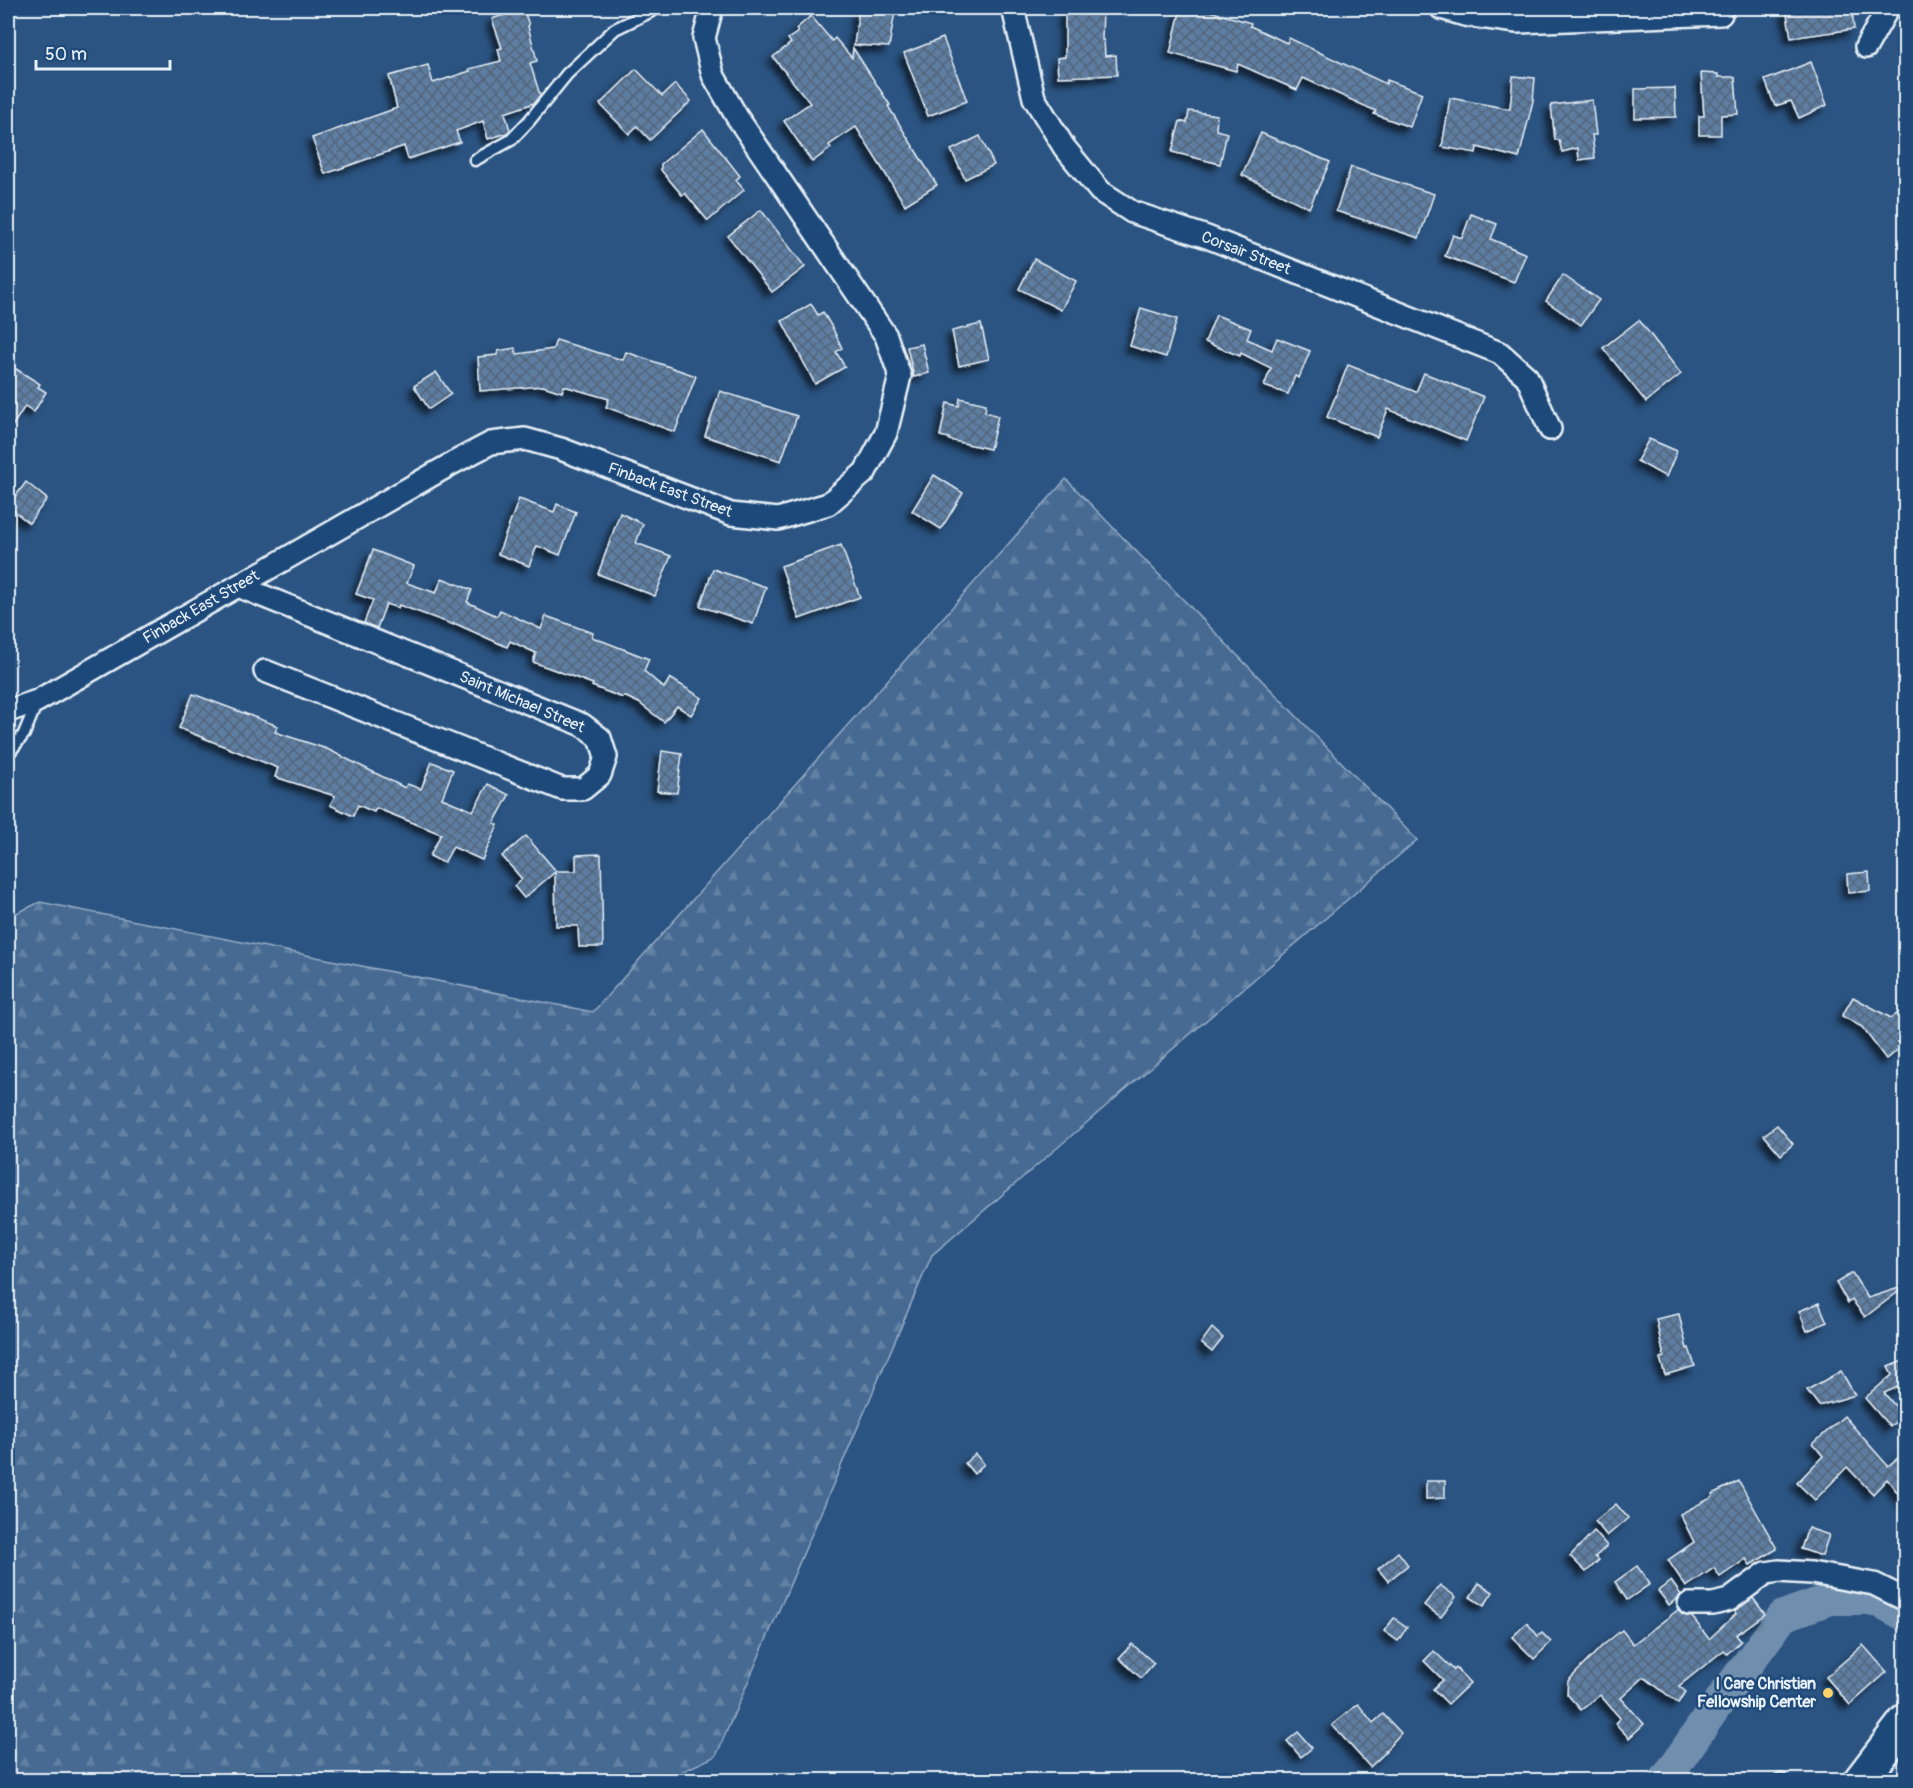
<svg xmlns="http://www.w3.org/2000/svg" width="1913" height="1788" font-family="Pangolin,sans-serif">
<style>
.forest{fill:url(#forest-firs);stroke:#98aec6;stroke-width:1.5}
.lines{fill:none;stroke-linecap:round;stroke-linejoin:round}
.river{stroke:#708ead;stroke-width:32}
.building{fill:url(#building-cross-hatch);stroke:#e8f1f8;stroke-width:1.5;filter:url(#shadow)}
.lane-casing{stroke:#e8f1f8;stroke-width:15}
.street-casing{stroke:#e8f1f8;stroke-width:26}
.highway-casing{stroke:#e8f1f8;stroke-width:38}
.lane{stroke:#1f4a7a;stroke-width:10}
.street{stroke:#1f4a7a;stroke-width:21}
.highway{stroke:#1f4a7a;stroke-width:33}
.poi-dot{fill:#ffd166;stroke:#1f4a7a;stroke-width:2}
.labels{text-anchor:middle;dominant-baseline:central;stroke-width:5;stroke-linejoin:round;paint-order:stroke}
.street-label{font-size:16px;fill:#e8f1f8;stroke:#1f4a7a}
.poi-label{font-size:16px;font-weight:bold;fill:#e8f1f8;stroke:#1f4a7a;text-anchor:end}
</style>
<defs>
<pattern id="forest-firs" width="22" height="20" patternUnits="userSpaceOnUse" patternTransform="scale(1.5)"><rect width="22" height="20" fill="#476b93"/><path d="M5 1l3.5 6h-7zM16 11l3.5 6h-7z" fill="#6281a3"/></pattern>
<pattern id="building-cross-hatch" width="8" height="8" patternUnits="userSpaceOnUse" patternTransform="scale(1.5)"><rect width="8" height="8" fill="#5d7da1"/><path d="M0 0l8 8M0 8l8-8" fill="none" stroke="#53657a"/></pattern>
<filter id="shadow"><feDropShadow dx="-5.5" dy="5.5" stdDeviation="3" flood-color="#0009"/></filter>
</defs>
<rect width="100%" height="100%" fill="#2b5482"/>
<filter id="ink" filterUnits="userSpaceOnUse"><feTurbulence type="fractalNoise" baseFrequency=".0167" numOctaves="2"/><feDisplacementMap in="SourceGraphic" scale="12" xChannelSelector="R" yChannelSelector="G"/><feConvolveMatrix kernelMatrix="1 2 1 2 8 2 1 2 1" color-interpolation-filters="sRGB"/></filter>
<g filter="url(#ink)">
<polygon class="forest" points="1066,479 1417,840 932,1255 716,1756 664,1780 8,1780 8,917 40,902 593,1012"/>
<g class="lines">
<polyline class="river" points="1665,1780 1714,1709 1783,1616 1830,1599 1870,1599 1882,1603 1906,1616"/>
</g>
<g class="building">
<polygon points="523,8 529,25 528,26 537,61 530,63 540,95 534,103 505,113 510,130 507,133 488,139 483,121 456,131 460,142 408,159 404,146 325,174 312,138 397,108 389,76 428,65 433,83 470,71 469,69 501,61 498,49 502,48 492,19"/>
<polygon points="859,8 895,11 889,47 854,45"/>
<polygon points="1065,8 1103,8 1102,40 1104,40 1105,56 1116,55 1117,75 1058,77 1057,58 1065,57"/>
<polygon points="1181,8 1199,8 1251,23 1250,26 1287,43 1289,38 1386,84 1387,80 1422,93 1410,127 1374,114 1376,111 1303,78 1297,90 1238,64 1236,71 1170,53"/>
<polygon points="1786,8 1852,8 1854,29 1791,38"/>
<polygon points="811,16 832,41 835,38 852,58 853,48 890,105 888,106 937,185 905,205 856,127 829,145 831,148 812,162 784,121 810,103 773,57 791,43 788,39 798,32 796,29"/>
<polygon points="943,38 967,101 928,116 904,53"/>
<polygon points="1811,62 1827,105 1799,118 1791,101 1775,106 1765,80"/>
<polygon points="636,69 662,96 675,84 691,101 650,140 637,126 629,134 600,104"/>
<polygon points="1701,73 1718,74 1718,77 1735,77 1738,114 1721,115 1721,135 1699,135 1699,116 1704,116"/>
<polygon points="1513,76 1535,78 1533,101 1519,158 1477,147 1476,153 1442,147 1450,98 1510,109"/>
<polygon points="1675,88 1676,117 1635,118 1635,89"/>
<polygon points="1592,100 1596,135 1592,135 1595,158 1579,160 1578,148 1562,152 1559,140 1555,140 1551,105"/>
<polygon points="1189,111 1217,115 1216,130 1227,133 1220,164 1172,152 1180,121 1187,123"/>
<polygon points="703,129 740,176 736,180 744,190 708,221 685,193 682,195 661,170 661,164"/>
<polygon points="1261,133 1330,162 1309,208 1242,175"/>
<polygon points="980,136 994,165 965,179 951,150"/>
<polygon points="1351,167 1434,194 1419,238 1336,211"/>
<polygon points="761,210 805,267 772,292 728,236"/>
<polygon points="1471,214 1497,224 1491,239 1526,254 1514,282 1445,256 1453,235 1462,238"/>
<polygon points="1034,259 1076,281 1061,310 1019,289"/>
<polygon points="1563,275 1599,300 1581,325 1546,301"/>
<polygon points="811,304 818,315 823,312 833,329 842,348 836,352 845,367 815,384 782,321"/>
<polygon points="1141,308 1177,319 1166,357 1130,346"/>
<polygon points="1216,315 1251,329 1247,339 1272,350 1277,338 1310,351 1299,378 1295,376 1288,394 1264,386 1271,368 1241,353 1240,356 1205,342"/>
<polygon points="1639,320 1681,374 1646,402 1603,348"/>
<polygon points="981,324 989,359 959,366 952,331"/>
<polygon points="556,340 623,360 626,352 696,376 675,432 606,407 609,399 564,386 562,392 543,386 480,391 478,357 497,355 498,351 515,348 517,354 553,349"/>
<polygon points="922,344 929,373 914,377 907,347"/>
<polygon points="8,364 40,384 38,387 46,392 34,412 25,406 8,433"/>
<polygon points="1348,365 1416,392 1424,373 1484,397 1466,441 1388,409 1377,437 1327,417"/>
<polygon points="436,372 451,394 429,409 414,386"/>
<polygon points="720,391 797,416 781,461 705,436"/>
<polygon points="960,398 986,404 985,412 998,416 990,449 949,440 949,438 940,436 947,403 959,406"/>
<polygon points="1649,439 1677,451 1666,477 1637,461"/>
<polygon points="934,475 963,493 941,529 912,511"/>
<polygon points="26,482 47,499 29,523 8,506"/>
<polygon points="519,499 554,512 557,504 576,512 560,555 537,546 529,566 498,554"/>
<polygon points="620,513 643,524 636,543 671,556 655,596 598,574"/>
<polygon points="841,545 860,597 799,619 781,566"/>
<polygon points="373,550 414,566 407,583 436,593 442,578 472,590 467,602 497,616 500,610 541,629 546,616 593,633 592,637 649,659 644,671 664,688 670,678 702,698 691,715 677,706 664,722 639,703 624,696 623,698 592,686 593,684 533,662 536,653 510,641 507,647 454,623 454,625 399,605 398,608 386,604 377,628 364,623 373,600 356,594"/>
<polygon points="713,569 766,587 753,624 700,606"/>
<polygon points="193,694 278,726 275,732 327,749 405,788 407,784 421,789 432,762 453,770 442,798 473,811 488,784 509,795 494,823 498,825 482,860 453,847 444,863 430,856 441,834 376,808 374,812 358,805 353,816 330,805 335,796 275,777 278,768 179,728"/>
<polygon points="662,751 682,754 677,793 657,791"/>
<polygon points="526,836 556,871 576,871 576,855 601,854 603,947 579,947 578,926 556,926 555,872 524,898 514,886 522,879 502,856"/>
<polygon points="1869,872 1870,891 1848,893 1847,874"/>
<polygon points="1853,997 1891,1018 1905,1008 1905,1044 1886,1059 1862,1027 1842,1016"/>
<polygon points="1777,1125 1793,1144 1781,1155 1764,1135"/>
<polygon points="1852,1273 1868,1298 1902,1287 1902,1289 1865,1317 1852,1300 1848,1303 1836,1283"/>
<polygon points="1819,1303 1827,1322 1807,1331 1799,1311"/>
<polygon points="1679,1314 1687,1349 1689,1348 1695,1366 1665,1375 1660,1358 1664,1357 1656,1319"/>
<polygon points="1212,1328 1223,1338 1212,1352 1201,1343"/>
<polygon points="1905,1360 1905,1384 1884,1393 1903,1415 1890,1427 1865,1398 1892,1375 1888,1367"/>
<polygon points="1841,1371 1855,1395 1819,1406 1807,1390"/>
<polygon points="1844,1416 1888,1466 1905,1452 1905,1502 1887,1479 1873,1494 1847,1467 1815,1500 1797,1483 1823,1456 1813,1444"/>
<polygon points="975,1454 984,1464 974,1474 965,1463"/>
<polygon points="1426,1481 1445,1481 1445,1498 1426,1499"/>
<polygon points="1739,1481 1777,1549 1750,1565 1746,1559 1720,1577 1714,1568 1686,1587 1668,1560 1694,1542 1680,1514 1713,1497 1712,1494"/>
<polygon points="1616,1504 1628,1518 1607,1536 1595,1521"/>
<polygon points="1808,1528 1829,1535 1822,1556 1801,1549"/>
<polygon points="1594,1531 1607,1546 1595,1557 1599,1560 1586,1572 1570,1556"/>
<polygon points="1398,1552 1408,1565 1388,1581 1378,1569"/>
<polygon points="1637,1566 1650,1584 1627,1600 1615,1582"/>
<polygon points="1671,1581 1681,1595 1669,1605 1658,1591"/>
<polygon points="1479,1583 1493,1592 1484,1606 1470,1597"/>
<polygon points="1440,1585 1456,1597 1441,1617 1424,1605"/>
<polygon points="1753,1598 1765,1614 1736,1635 1741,1641 1727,1654 1724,1650 1679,1686 1686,1692 1678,1703 1644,1677 1621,1698 1644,1724 1629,1738 1615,1723 1620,1718 1600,1695 1581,1710 1567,1694 1568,1681 1602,1646 1622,1630 1633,1644 1678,1610 1683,1615 1692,1617 1709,1639 1736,1614 1735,1611"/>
<polygon points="1394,1618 1407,1627 1398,1641 1384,1631"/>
<polygon points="1527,1623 1538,1636 1542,1633 1551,1642 1534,1659 1512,1637"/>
<polygon points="1132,1644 1154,1663 1141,1678 1119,1658"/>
<polygon points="1863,1645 1887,1672 1850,1705 1826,1677"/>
<polygon points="1434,1651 1454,1670 1456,1668 1470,1683 1448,1704 1433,1689 1443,1680 1424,1661"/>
<polygon points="1358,1704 1373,1723 1383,1714 1401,1733 1385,1751 1386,1752 1370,1767 1332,1725"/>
<polygon points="1298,1732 1312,1748 1301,1757 1287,1741"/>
</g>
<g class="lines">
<defs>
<g id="lane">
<polyline points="475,160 511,140 529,121 567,74 615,29 658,8"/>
<polyline points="8,754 24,734 37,702"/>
<polyline points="1780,1780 1782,1780"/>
</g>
<g id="street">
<polyline points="1013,8 1034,98 1064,147 1100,191 1132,212 1207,237 1500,353 1527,377 1550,429"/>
<polyline points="1441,8 1465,15 1517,22 1721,14"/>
<polyline points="1866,47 1888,8"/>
<polyline points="238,586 583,725 600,738 606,757 600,775 583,789 562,789 265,671"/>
<polyline points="8,711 37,701 453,463 491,443 525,439 561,449 731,514 778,519 828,504 865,472 886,433 900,376 886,336 737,117 713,75 704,38 712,8"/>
<polyline points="1689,1604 1713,1604 1729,1600 1766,1573 1779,1571 1811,1573 1874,1584 1906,1600"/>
</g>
<polyline id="highway" points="1861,1780 1906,1721"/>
</defs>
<use href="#lane" class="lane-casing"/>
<use href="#street" class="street-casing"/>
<use href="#highway" class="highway-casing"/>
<use href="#lane" class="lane"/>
<use href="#street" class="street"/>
<use href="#highway" class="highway"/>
</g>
</g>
<circle class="poi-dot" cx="1828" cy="1693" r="6"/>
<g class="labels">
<g class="street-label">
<text transform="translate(1246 253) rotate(21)">Corsair Street</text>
<text transform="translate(670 490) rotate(20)">Finback East Street</text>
<text transform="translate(201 607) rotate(-30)">Finback East Street</text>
<text transform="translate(522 702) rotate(23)">Saint Michael Street</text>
</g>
<g class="poi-label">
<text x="1816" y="1684">I Care Christian<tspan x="1816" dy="18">Fellowship Center</tspan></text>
</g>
</g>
<rect width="1913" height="1788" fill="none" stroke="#1f4a7a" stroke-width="30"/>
<rect x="15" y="15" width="1883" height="1758" fill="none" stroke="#e8f1f8" stroke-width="2" filter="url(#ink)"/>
<path d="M36 60v9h134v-9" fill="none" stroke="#e8f1f8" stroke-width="3"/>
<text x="45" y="60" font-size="18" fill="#e8f1f8" stroke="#1f4a7a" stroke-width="4.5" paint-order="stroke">50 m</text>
</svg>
